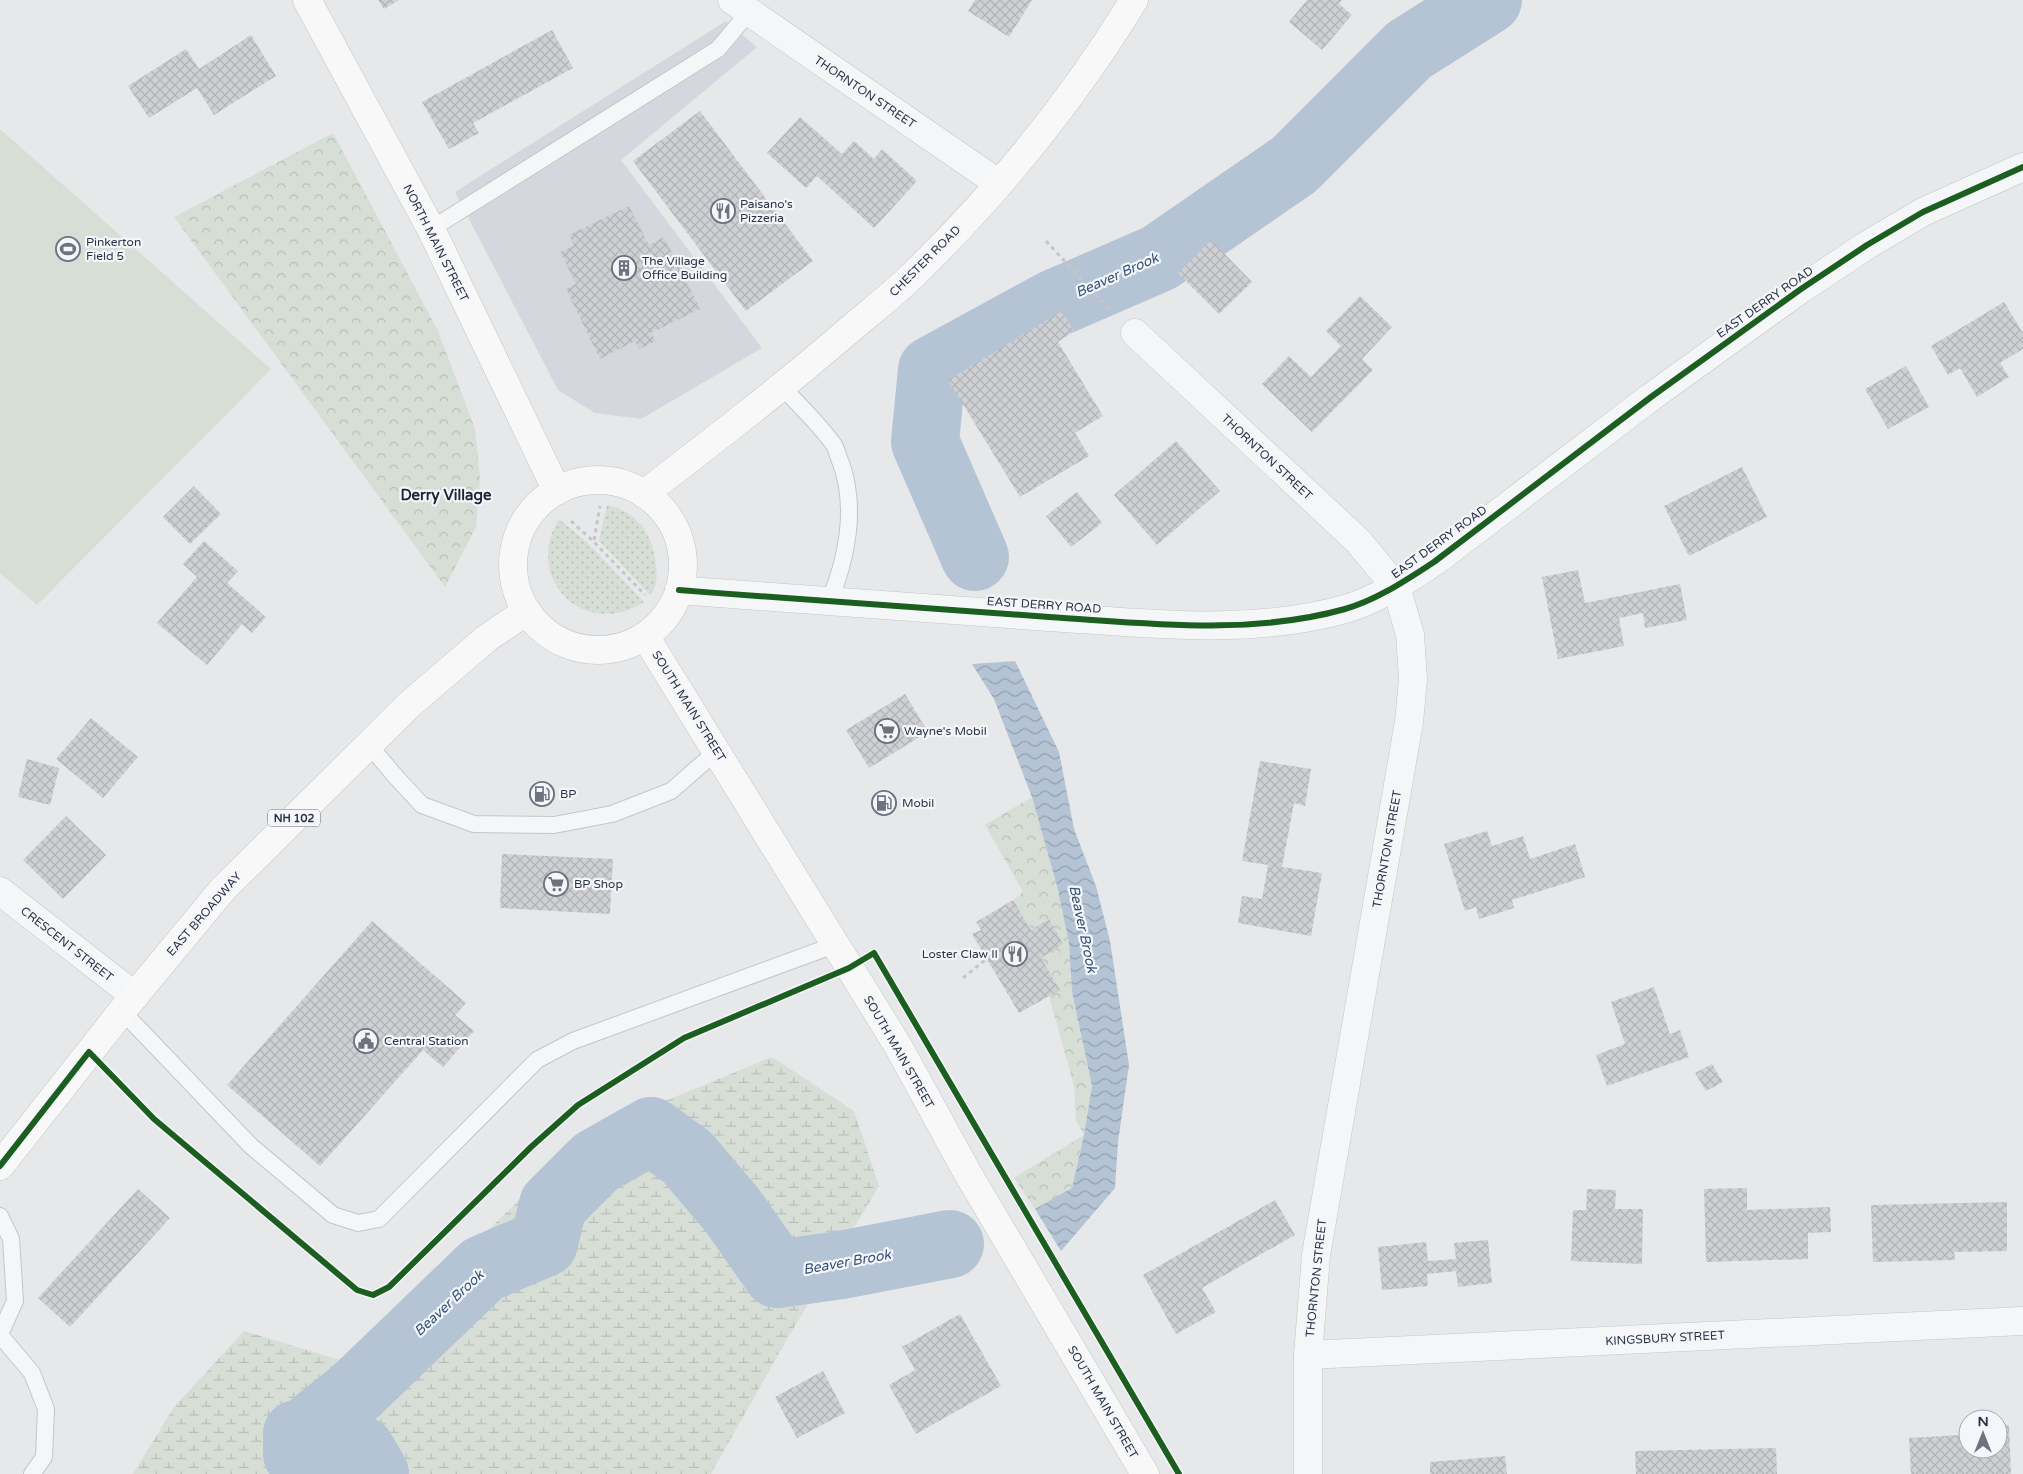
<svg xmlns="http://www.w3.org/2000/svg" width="2023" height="1474" font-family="'Varela Round',sans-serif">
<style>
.built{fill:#d4d7dd}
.grass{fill:url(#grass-dots)}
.forest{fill:url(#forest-crowns)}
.wetland{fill:url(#wetland-marsh)}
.garden{fill:#d6ded6}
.water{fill:url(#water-waves)}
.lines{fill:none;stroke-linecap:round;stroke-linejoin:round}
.river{stroke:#b4c4d5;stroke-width:68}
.building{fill:url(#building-cross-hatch)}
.service-casing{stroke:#c4c6c8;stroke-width:18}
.minor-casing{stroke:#c4c6c8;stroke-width:29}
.tertiary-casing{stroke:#c4c6c8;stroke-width:29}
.secondary-casing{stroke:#c4c6c8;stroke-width:29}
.primary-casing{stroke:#c2c5c8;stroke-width:29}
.path{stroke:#c5c6ca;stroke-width:3;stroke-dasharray:4 4;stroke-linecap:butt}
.service{stroke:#f5f6f7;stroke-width:16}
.minor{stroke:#f5f6f7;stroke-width:28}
.tertiary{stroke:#f5f6f7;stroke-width:28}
.secondary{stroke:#f8f8f8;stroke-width:28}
.primary{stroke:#f8f8f8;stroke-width:28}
.cycleway-casing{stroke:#f4f6f9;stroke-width:9}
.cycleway{stroke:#1b5e20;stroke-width:6}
.labels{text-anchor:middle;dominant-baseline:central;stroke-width:4.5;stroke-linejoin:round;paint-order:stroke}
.shield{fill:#f4f6f9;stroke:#676e7b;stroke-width:1}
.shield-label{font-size:11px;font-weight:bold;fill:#2b3445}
.street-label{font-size:12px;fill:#2b3445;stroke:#f4f6f9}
.poi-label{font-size:12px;fill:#2b3445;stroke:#f4f6f9;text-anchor:start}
.water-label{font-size:14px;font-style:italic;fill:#34527a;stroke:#f4f6f9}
.quarter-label{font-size:15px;font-weight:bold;fill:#1d2536;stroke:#f4f6f9}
</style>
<defs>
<pattern id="grass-dots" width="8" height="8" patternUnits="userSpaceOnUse" patternTransform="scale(1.25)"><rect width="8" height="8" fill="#d6ded6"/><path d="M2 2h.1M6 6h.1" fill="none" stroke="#b8bfb9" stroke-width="1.8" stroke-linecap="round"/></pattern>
<pattern id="forest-crowns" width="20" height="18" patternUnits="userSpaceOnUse" patternTransform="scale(1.25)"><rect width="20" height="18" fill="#d6ded6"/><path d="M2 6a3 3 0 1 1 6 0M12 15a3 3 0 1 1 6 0" fill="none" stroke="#b8bfb9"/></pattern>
<pattern id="wetland-marsh" width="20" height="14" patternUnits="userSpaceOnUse" patternTransform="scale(1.25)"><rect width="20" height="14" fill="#d6ded6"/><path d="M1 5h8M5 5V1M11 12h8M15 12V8" fill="none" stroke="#b8bfb9"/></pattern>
<pattern id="water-waves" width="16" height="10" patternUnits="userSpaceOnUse" patternTransform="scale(1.25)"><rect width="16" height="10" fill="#b4c4d5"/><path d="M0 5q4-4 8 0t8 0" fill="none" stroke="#93a0af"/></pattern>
<pattern id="building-cross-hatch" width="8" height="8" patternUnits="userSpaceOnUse" patternTransform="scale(1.25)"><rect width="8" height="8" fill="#ced0d3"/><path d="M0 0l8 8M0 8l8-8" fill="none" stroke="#b1b3b6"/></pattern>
</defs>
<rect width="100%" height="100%" fill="#e6e8ea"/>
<polygon class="built" points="726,21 757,47 621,160 762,348 641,419 595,413 558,390 455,192"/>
<g class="grass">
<path d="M 607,505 C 639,513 653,534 656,566 C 657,576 657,588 650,595 L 599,541 Z"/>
<path d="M 559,519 L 588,543 L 644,602 C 582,641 523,576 559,519 Z"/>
</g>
<g class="forest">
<polygon points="333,133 438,331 475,429 480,479 476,527 445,587 174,217"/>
<polygon points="1032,797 1057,886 1069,943 1072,992 1092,1086 1084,1135 1072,1188 1035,1209 1014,1178 1084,1135 1076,1120 1074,1086 1049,996 1059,990 1041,958 1063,944 1049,919 1031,930 1013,900 1023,892 985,825"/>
</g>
<polygon class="wetland" points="772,1057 854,1111 879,1186 787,1339 711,1474 133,1474 174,1407 244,1331 350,1363 590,1132"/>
<polygon class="garden" points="0,129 271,369 37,605 0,573"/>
<polygon class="water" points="1015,661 1059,752 1074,829 1096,886 1110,941 1129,1065 1118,1142 1115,1188 1061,1251 1035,1209 1072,1188 1084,1135 1092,1086 1072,992 1069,943 1057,886 1032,797 994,699 972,664"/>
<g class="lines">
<g class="river">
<polyline points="975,557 925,442 932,370 1053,304 1159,258 1294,165 1409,50 1488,0"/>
<polyline points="375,1474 361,1450 297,1454 297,1434 306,1431 355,1392 483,1269 544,1243 553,1205 596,1162 651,1131 687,1157 732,1210 777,1274 841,1265 950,1244"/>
</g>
</g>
<g class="building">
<polygon points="378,0 399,0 384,9"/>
<polygon points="975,0 1032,0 1009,37 968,11"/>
<polygon points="1307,0 1342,0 1339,4 1352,15 1322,50 1289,22"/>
<polygon points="552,30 573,68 473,123 479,133 449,149 422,102"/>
<polygon points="251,35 276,76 214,115 197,88 149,118 128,86 186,49 199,69"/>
<polygon points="700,111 813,261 746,311 633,161"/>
<polygon points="800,117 842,154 854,141 874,159 882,149 917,181 874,228 817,176 806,188 767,153"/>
<polygon points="629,206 649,245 664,237 700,309 651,333 656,341 639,349 635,341 600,359 566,289 576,284 560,252 574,245 569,235"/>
<polygon points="1211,240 1252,282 1219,314 1178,273"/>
<polygon points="1360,296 1392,327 1362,359 1373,370 1312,432 1262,384 1289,356 1311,377 1341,346 1326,331"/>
<polygon points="2004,302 2023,333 2023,349 2000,363 2009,377 1977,397 1960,368 1948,375 1931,346"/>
<polygon points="1062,311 1074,331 1058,342 1103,416 1075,433 1089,456 1020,497 948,380"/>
<polygon points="1906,366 1929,407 1888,429 1865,389"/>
<polygon points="1176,441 1220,491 1157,545 1114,495"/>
<polygon points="1742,467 1767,517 1689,556 1664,506"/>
<polygon points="194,486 221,514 190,544 163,517"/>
<polygon points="1077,492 1102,523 1071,547 1046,516"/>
<polygon points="204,541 238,571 227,583 266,617 252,633 242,624 207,665 157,623 197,577 183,564"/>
<polygon points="1578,570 1585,603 1680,584 1687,620 1645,628 1643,613 1619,618 1624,646 1558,659 1542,577"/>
<polygon points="905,694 928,732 869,768 846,730"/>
<polygon points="91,718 138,757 103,798 56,759"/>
<polygon points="27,759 59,768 50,805 18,797"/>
<polygon points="1260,761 1311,769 1305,806 1294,803 1282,867 1322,873 1311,936 1238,923 1242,896 1262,899 1268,865 1242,861"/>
<polygon points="66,816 106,855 63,899 23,860"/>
<polygon points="1487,831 1492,846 1523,836 1530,859 1575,844 1585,877 1512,900 1514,908 1479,919 1476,907 1465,911 1444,844"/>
<polygon points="502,854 613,859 610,914 500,908"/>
<polygon points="1013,900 1031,930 1049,919 1063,944 1041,958 1060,990 1019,1013 972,934 981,930 976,922"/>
<polygon points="372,921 466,1003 455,1015 474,1031 443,1067 423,1050 320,1166 227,1085"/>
<polygon points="1654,987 1670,1034 1680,1030 1689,1057 1607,1086 1596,1055 1625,1044 1611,1002"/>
<polygon points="1712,1064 1723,1082 1706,1091 1695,1073"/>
<polygon points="1747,1188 1747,1210 1830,1207 1831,1232 1808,1233 1808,1259 1706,1262 1704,1189"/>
<polygon points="138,1189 170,1218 70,1327 38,1298"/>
<polygon points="1587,1189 1616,1190 1615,1209 1643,1209 1642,1264 1571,1261 1573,1210 1586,1210"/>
<polygon points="1275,1200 1295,1235 1202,1288 1216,1312 1176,1334 1143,1275"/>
<polygon points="2007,1202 2007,1251 1954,1252 1955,1260 1873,1262 1871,1205"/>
<polygon points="1488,1240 1492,1283 1458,1287 1456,1271 1427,1274 1428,1286 1382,1290 1378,1247 1426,1242 1428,1261 1456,1259 1454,1243"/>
<polygon points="960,1314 1001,1386 916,1434 889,1385 915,1370 902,1347"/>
<polygon points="823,1371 845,1413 797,1438 775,1397"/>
<polygon points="2009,1425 2011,1474 1911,1474 1909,1438 1959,1435 1959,1428 1968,1427 1968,1449 1998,1449 1998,1426"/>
<polygon points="1776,1448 1777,1474 1636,1474 1635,1451"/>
<polygon points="1505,1456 1507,1474 1430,1474 1430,1462"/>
</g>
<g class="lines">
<defs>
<g id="service">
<polyline points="431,229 718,49 749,12"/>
<path d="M 782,387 C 800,406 819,424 834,445 C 837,450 838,457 841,463 C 857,508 847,559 829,602"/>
<polyline points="369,745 396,777 422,805 474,824 554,825 612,814 671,791 717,751"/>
<polyline points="122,1011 251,1146 333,1215 358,1223 379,1219 537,1060 573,1041 837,944"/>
<polyline points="0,1216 11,1239 15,1301 0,1334"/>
<polyline points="0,1335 32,1373 46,1409 44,1457 32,1474"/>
</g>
<g id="minor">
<polyline points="732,0 998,183"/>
<polyline points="1135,333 1358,541 1396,587 1410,634 1413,679 1409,722 1316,1255 1308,1355 1308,1474"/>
<polyline points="0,891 135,996"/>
<polyline points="1308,1355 2023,1321"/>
</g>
<path id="tertiary" d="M 679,590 C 802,600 925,609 1049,617 C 1147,623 1249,636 1345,609 C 1377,600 1406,580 1434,562 L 1651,397 L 1801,289 L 1867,245 L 1923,212 L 2023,167"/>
<path id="secondary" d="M 644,494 C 713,441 782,388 848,331 C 870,312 894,294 914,274 C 998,192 1073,100 1134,0"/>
<g id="primary">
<polyline points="307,0 431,229 557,491"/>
<circle cx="598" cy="565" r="85"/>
<polyline points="645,636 898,1046 967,1172 1145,1474"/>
<polyline points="0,1166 122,1011 223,889 410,704 487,638 527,611"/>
</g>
</defs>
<use href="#service" class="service-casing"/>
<use href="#minor" class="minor-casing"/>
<use href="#tertiary" class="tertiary-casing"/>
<use href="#secondary" class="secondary-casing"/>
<use href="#primary" class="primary-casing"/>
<g class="path">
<polyline points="1046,241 1110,310"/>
<polyline points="571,521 593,541 645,595"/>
<polyline points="594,540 600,506"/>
<polyline points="963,978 985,960"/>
</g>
<use href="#service" class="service"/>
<use href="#minor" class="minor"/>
<use href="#tertiary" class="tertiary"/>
<use href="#secondary" class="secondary"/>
<use href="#primary" class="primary"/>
<defs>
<g id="cycleway">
<path d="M 679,590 C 802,600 925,609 1049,617 C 1147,623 1249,636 1345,609 C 1377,600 1406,580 1434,562 L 1651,397 L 1801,289 L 1867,245 L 1923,212 L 2023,167"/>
<polyline points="0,1166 89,1052 154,1119 357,1290 373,1295 389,1287 531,1147 578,1105 684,1038 849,968 874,953 1179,1474"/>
</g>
</defs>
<use href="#cycleway" class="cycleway-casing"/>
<use href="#cycleway" class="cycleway"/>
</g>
<defs>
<symbol id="restaurant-ring" viewBox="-11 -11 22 22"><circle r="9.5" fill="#f4f6f9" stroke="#6c737f" stroke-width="1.5"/><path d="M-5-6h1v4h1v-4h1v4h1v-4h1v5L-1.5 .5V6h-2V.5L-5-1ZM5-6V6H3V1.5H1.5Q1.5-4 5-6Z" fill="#6c737f"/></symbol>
<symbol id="stadium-ring" viewBox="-11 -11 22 22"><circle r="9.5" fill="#f4f6f9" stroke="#6c737f" stroke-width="1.5"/><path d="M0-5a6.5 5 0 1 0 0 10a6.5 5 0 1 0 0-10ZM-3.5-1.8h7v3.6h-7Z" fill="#6c737f"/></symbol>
<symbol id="building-ring" viewBox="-11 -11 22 22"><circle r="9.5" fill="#f4f6f9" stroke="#6c737f" stroke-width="1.5"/><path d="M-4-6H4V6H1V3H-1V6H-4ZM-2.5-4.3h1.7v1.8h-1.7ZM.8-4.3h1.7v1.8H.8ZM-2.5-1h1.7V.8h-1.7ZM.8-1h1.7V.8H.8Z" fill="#6c737f"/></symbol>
<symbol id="supermarket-ring" viewBox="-11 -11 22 22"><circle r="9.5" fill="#f4f6f9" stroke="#6c737f" stroke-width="1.5"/><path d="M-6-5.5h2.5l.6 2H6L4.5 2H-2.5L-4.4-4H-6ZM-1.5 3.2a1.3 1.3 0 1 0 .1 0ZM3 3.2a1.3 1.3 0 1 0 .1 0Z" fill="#6c737f"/></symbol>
<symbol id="fuel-ring" viewBox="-11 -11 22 22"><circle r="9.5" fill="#f4f6f9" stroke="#6c737f" stroke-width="1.5"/><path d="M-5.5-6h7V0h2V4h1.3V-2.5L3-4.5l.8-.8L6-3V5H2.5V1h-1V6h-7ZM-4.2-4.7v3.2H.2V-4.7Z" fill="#6c737f"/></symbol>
<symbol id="civic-ring" viewBox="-11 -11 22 22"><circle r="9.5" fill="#f4f6f9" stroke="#6c737f" stroke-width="1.5"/><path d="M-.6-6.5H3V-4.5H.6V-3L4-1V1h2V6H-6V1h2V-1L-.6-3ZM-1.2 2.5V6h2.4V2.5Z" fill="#6c737f"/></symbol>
</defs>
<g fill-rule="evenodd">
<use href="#restaurant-ring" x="709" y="197" width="28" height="28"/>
<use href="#stadium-ring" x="54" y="235" width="28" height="28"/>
<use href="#building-ring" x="610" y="254" width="28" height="28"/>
<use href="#supermarket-ring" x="873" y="717" width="28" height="28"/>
<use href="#fuel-ring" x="528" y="780" width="28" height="28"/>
<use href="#fuel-ring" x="870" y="789" width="28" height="28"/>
<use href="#supermarket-ring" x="542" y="870" width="28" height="28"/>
<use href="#restaurant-ring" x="1001" y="940" width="28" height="28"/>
<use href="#civic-ring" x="352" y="1027" width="28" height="28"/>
</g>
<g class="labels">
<rect class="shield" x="268" y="809.5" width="52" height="17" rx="4"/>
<g class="shield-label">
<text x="294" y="818">NH 102</text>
</g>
<g class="street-label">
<text transform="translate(865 92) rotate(34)">THORNTON STREET</text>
<text transform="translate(436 243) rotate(63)">NORTH MAIN STREET</text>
<text transform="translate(925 261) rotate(-45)">CHESTER ROAD</text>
<text transform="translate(1765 302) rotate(-35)">EAST DERRY ROAD</text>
<text transform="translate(1267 457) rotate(43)">THORNTON STREET</text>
<text transform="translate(1439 542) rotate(-36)">EAST DERRY ROAD</text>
<text transform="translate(1044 605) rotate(4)">EAST DERRY ROAD</text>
<text transform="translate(689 706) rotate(58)">SOUTH MAIN STREET</text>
<text transform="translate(1387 849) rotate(-80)">THORNTON STREET</text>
<text transform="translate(204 914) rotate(-49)">EAST BROADWAY</text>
<text transform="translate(67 944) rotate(38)">CRESCENT STREET</text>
<text transform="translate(899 1052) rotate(60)">SOUTH MAIN STREET</text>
<text transform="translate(1316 1278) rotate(-84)">THORNTON STREET</text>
<text transform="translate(1665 1338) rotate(-3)">KINGSBURY STREET</text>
<text transform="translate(1103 1402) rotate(60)">SOUTH MAIN STREET</text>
</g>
<g class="poi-label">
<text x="740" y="204">Paisano's<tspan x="740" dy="14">Pizzeria</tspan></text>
<text x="86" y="242">Pinkerton<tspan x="86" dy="14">Field 5</tspan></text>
<text x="642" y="261">The Village<tspan x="642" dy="14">Office Building</tspan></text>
<text x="904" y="731">Wayne's Mobil</text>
<text x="560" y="794">BP</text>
<text x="902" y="803">Mobil</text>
<text x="574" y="884">BP Shop</text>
<text x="998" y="954" text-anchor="end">Loster Claw II</text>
<text x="384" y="1041">Central Station</text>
</g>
<g class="water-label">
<text transform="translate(1117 275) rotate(-24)">Beaver Brook</text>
<text transform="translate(1083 929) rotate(78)">Beaver Brook</text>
<text transform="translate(847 1262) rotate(-10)">Beaver Brook</text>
<text transform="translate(449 1303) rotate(-43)">Beaver Brook</text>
</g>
<g class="quarter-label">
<text x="446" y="495">Derry Village</text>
</g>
</g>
<g transform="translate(1983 1434)"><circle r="24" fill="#f4f6f9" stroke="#a4a8b1"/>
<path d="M0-4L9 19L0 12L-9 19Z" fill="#6c737f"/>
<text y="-8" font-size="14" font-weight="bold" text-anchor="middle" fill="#2b3445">N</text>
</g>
</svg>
